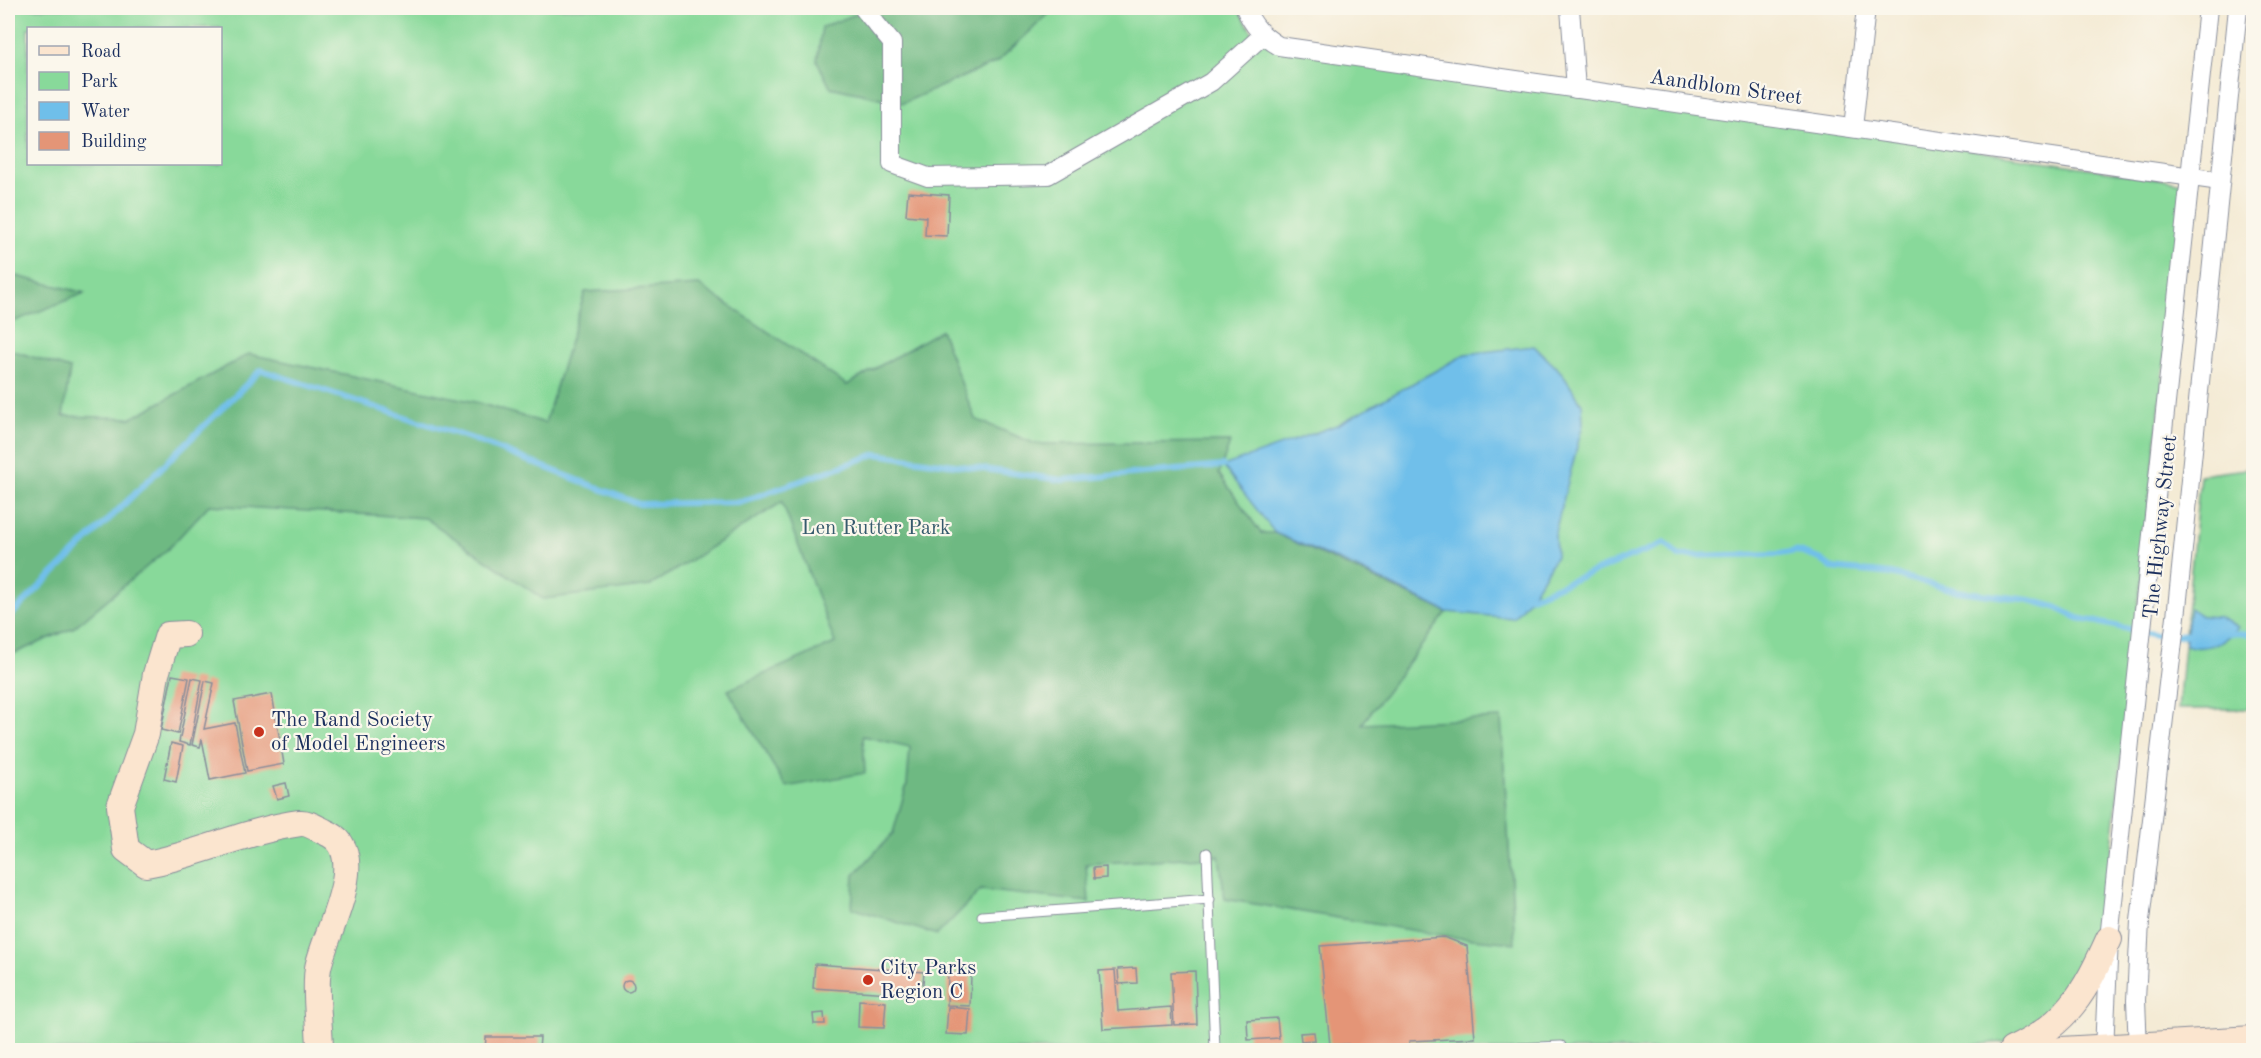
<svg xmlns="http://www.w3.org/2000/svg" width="2261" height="1058" font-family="'Old Standard TT',serif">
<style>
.green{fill:#88d99a;stroke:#52847c;stroke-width:1.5;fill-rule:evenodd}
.forest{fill:#6eb982;stroke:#447470;stroke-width:1.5}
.water{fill:#6fbfea;stroke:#4577a4;stroke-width:1.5}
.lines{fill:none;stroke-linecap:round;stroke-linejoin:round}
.stream{stroke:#6fbfea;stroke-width:6}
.building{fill:#e49577}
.lane-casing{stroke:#888d9a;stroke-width:11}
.street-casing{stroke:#888d9a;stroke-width:20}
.secondary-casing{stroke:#888d9a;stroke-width:28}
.lane{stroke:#fff;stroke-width:9}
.street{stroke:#fff;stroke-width:18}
.secondary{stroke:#fbe5cf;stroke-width:26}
.poi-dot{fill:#c8321e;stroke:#fbf7ec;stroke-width:2}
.labels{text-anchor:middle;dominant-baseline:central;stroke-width:4.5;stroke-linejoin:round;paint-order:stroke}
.street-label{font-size:21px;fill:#1b2f5e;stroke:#fbf7ec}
.park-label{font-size:21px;fill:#365a6d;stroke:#fbf7ec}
.poi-label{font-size:21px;fill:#1b2f5e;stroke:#fbf7ec;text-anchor:start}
</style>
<rect width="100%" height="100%" fill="#fbf7ec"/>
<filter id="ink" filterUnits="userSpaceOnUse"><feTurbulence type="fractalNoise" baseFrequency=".0167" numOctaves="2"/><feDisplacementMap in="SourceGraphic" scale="12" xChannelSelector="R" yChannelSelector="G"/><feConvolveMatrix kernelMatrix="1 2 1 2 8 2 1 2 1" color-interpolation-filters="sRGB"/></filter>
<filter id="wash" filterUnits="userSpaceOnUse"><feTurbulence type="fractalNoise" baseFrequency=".008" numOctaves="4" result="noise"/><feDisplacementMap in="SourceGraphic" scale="24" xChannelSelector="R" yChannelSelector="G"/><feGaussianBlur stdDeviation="1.35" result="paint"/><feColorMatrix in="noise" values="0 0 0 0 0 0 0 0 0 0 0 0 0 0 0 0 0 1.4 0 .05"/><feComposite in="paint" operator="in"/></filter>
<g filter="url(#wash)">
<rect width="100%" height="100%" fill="#f4ebd5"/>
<g class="green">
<path d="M 8,8 L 1238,8 L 1256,39 L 2184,183 L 2102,938 L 2069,1002 L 2006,1042 L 1917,1050 L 8,1050 ZM 28,28 L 220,28 L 220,164 L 28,164 Z"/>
<polygon points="2253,468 2253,709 2178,709 2200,475"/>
</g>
<g class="forest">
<polygon points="872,8 961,15 963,8 1055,8 997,62 903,103 830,87 817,61 822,27"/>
<polygon points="8,274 85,293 8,324"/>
<polygon points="699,285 847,385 941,330 975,419 1036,444 1230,442 1219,474 1261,533 1275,533 1447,612 1362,724 1501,718 1515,943 1452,937 1225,899 1219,856 1086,864 1089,902 981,890 937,935 852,908 854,875 893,833 907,784 910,747 863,736 865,773 786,787 728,690 835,643 782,502 650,586 543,599 425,518 209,505 169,548 73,628 8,656 8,349 70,369 63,416 132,418 249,354 475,402 545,423 585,292"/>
</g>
<g class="water">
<polygon points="1534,346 1561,372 1582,404 1583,424 1555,532 1556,556 1531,597 1513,618 1447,612 1354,567 1275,533 1223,466 1337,425 1466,354"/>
<path d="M 2190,608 L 2202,616 L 2219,617 L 2238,627 C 2225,643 2204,652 2185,645 Z"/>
</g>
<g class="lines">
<g class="stream">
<polyline points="1531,597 1665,543 1679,556 1780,554 1796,551 1820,559 1832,568 1891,574 1958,591 2030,600 2055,607 2078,618 2166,637 2193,634"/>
<polyline points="8,618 261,370 470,438 639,504 741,502 876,454 1062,480 1223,466"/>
<polyline points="2227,633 2254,634"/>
</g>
</g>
<g id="blocks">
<g class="building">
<polygon points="908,192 949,195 947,236 925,235 926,217 906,215"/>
<polygon points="172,675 189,678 178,734 161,730"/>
<polygon points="192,678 202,680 190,745 179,742"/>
<polygon points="205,681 214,683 204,729 235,723 245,773 210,780 202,739 200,747 192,745"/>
<polygon points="272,694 284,764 247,771 234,701"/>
<polygon points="171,743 183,746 176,782 164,779"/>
<polygon points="286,783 289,796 277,799 273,786"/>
<polygon points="1106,867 1106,878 1094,879 1093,868"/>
<polygon points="1444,937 1467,946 1475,1038 1409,1041 1409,1050 1348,1050 1348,1044 1330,1045 1320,946"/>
<polygon points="815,964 924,972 922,995 813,988"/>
<polygon points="1136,968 1137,983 1119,984 1118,969"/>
<polygon points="1115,970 1118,1011 1171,1007 1172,1025 1103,1029 1099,971"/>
<polygon points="1195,971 1197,1024 1174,1025 1171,972"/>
<polygon points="948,974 971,975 970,1006 947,1005"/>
<circle cx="628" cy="986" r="6"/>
<polygon points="859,1000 886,1002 884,1028 858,1027"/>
<polygon points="948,1007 970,1009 968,1035 946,1034"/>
<polygon points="824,1013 825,1024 814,1024 813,1014"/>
<polygon points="1277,1018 1279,1038 1248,1040 1247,1020"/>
<polygon points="1314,1032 1315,1040 1301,1041 1300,1033"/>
<polygon points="486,1037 540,1037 539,1050 485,1050"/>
</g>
</g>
</g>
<g filter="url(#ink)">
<use href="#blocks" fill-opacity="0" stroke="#888d9a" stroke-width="1.5"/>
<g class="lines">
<defs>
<g id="lane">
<polyline points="1207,853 1215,1050"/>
<polyline points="982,916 1210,899"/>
<polyline points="1475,1050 1561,1046 1562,1050"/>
</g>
<g id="street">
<polyline points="863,8 892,43 892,164 928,177 1048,175 1211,82 1262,36"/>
<path d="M 1245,8 C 1253,26 1262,36 1279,46 L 2220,181"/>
<polyline points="1570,8 1576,89"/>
<polyline points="1853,128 1866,8"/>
<polyline points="2104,1050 2109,939 2208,8"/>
<polyline points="2138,1050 2136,1000 2140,921 2177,608 2238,8"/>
</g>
<g id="secondary">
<path d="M 186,634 L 168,635 L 156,674 L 146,734 L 120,806 L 126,849 L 146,864 C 198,855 247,830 300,823 C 308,822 318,829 325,832 C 374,851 324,934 318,968 C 314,992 320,1026 320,1050"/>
<path d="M 2012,1050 C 2068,1024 2085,992 2109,939"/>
<polyline points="2061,1050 2254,1039"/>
</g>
</defs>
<use href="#lane" class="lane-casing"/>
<use href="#street" class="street-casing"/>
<use href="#secondary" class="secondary-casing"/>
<use href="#lane" class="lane"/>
<use href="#street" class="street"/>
<use href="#secondary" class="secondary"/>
</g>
</g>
<g class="poi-dot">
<circle cx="259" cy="732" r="6"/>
<circle cx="868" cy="980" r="6"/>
</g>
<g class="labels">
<g class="street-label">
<text transform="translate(1726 88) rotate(8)">Aandblom Street</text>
<text transform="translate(2161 527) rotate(-84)">The Highway Street</text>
</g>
<g class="park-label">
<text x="876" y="528">Len Rutter Park</text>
</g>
<g class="poi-label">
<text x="271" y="720">The Rand Society<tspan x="271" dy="24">of Model Engineers</tspan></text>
<text x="880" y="968">City Parks<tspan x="880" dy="24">Region C</tspan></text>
</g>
</g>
<rect width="2261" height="1058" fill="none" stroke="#fbf7ec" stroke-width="30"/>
<rect x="27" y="27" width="195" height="138" fill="#fbf7ec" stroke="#a1a7b3" stroke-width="1.5"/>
<rect x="39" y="46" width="30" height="9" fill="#fbe5cf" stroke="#a1a7b3" stroke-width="1.5"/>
<text x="81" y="57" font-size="18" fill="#1b2f5e">Road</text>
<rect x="39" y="72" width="30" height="18" fill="#88d99a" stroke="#a1a7b3" stroke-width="1.5"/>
<text x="81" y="87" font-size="18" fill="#1b2f5e">Park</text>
<rect x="39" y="102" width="30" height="18" fill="#6fbfea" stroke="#a1a7b3" stroke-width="1.5"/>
<text x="81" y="117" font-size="18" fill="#1b2f5e">Water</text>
<rect x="39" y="132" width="30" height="18" fill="#e49577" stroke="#a1a7b3" stroke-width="1.5"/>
<text x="81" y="147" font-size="18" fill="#1b2f5e">Building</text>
</svg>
